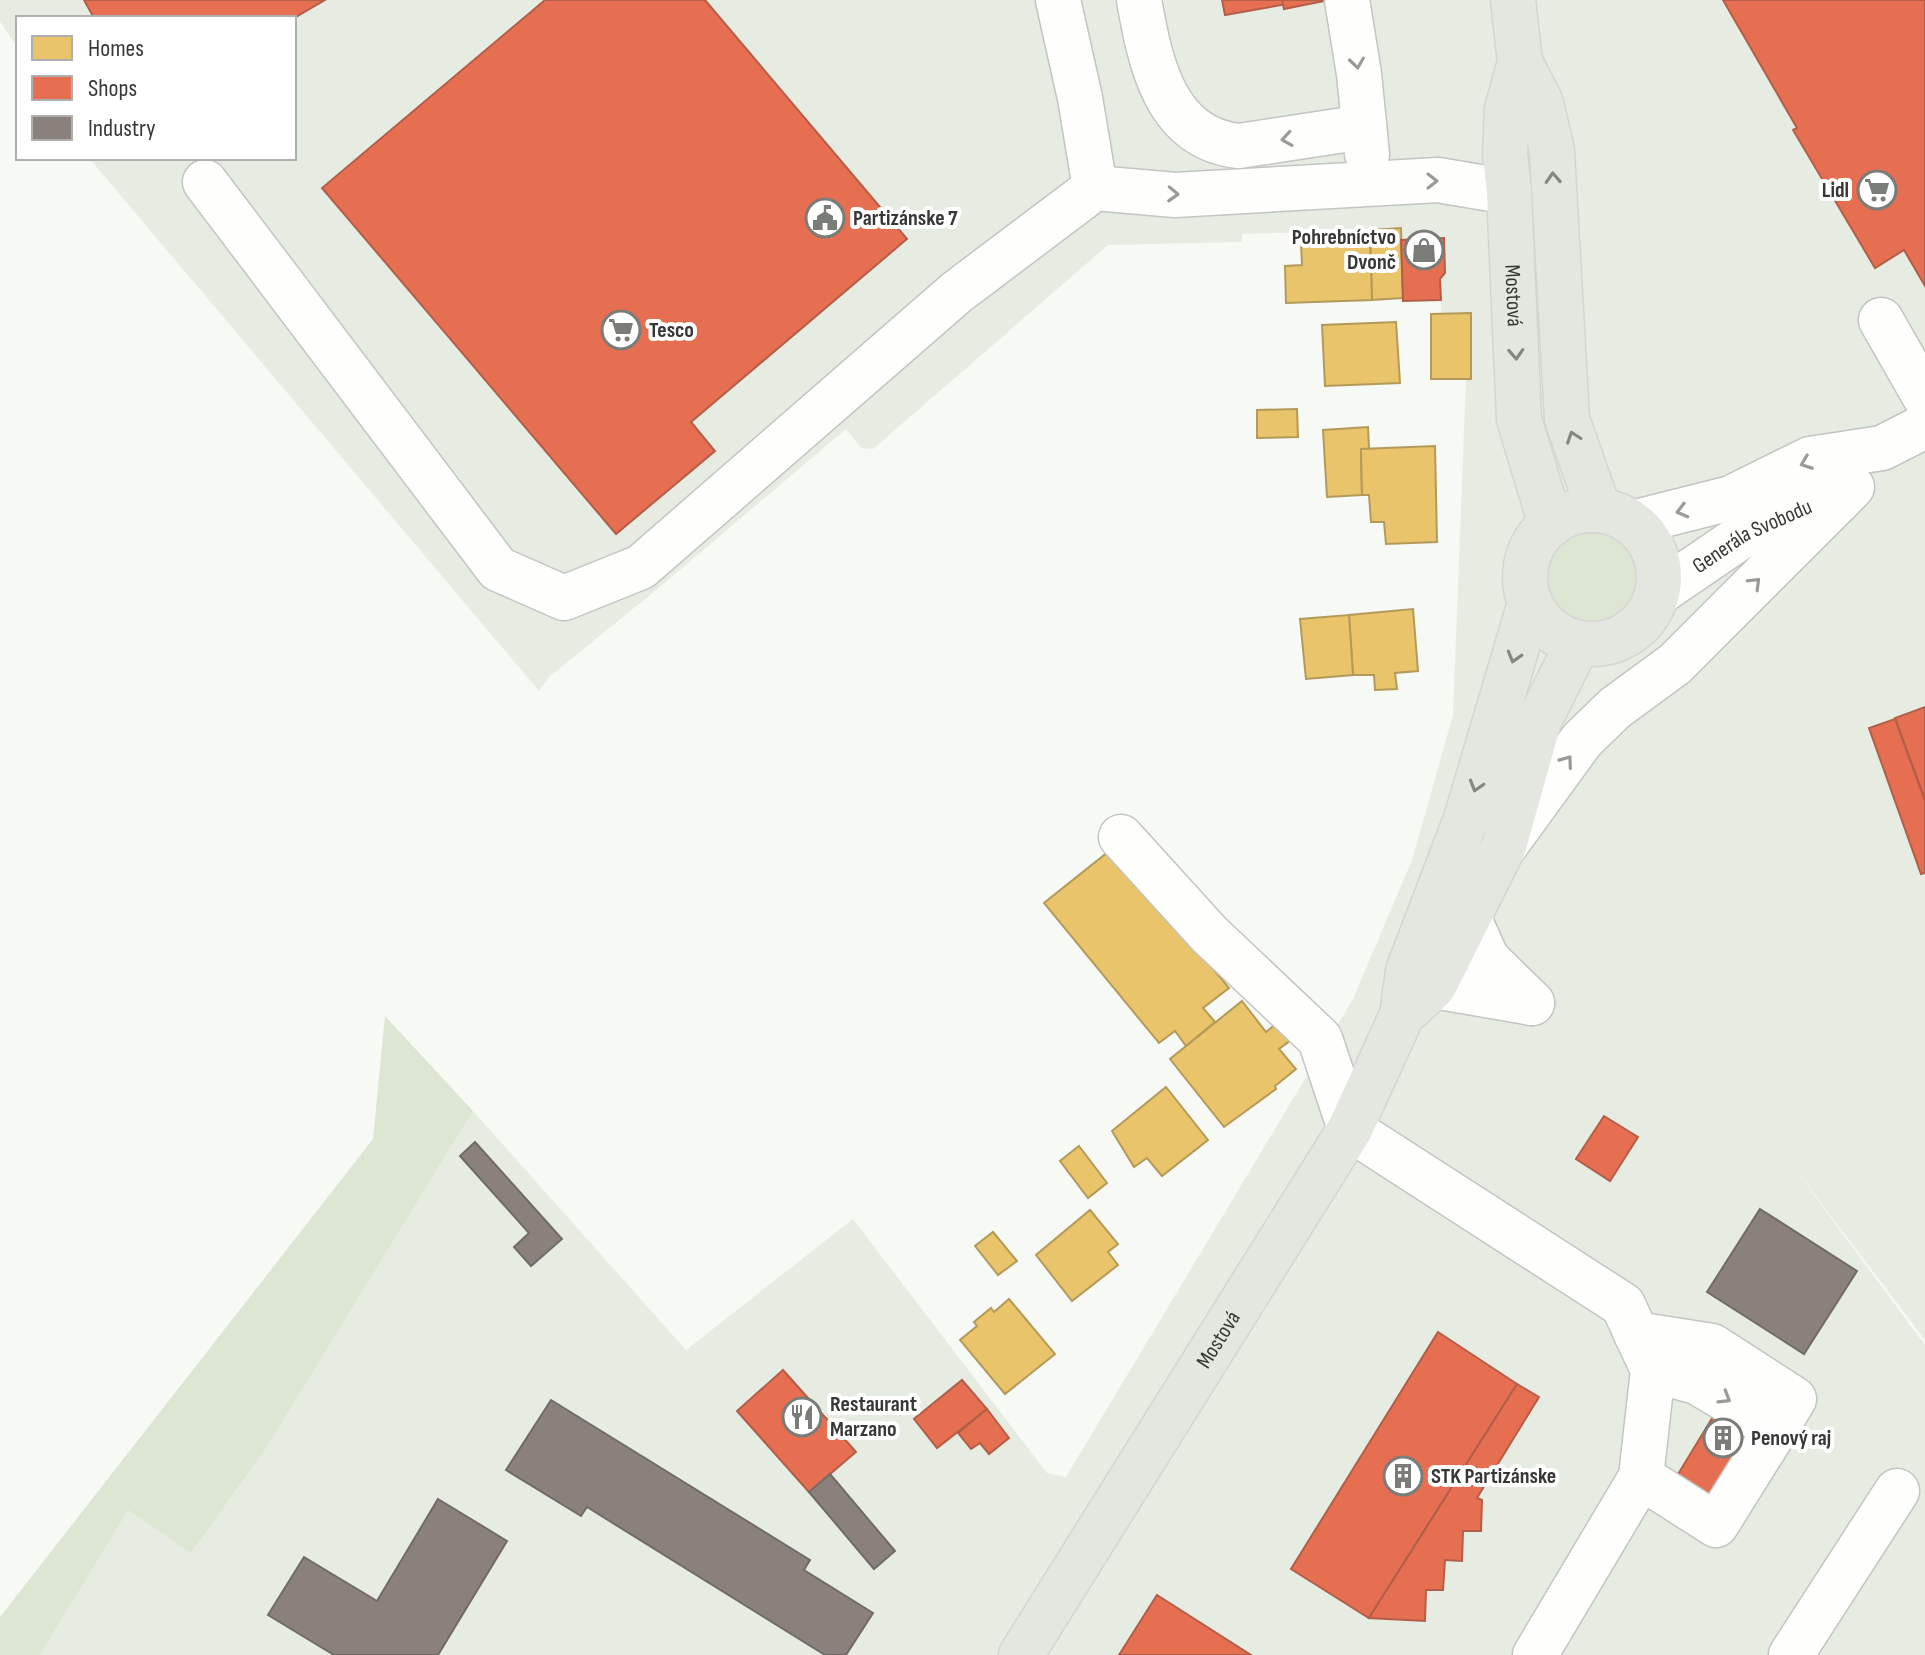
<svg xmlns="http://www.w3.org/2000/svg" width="1925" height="1655" font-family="'Sofia Sans Condensed',sans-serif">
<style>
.built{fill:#e7ece3}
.green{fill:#dce6d2}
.homes{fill:#e9c46a;stroke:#b49a5a;stroke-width:2}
.shops{fill:#e76f51;stroke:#b25e49;stroke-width:2}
.industry{fill:#8a817c;stroke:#716b67;stroke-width:2}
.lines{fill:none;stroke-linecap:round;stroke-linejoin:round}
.minor-casing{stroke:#c2c5c1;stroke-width:47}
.major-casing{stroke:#d4d5d3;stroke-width:47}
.minor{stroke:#fefefd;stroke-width:44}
.major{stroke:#e3e7e0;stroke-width:44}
.oneway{stroke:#9a9b99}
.oneway2{stroke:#848782}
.labels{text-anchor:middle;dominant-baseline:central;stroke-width:8;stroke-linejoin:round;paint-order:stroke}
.poi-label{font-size:22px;font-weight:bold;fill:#373835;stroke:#fff;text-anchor:start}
.street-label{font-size:22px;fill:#373835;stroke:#fff}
</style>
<rect width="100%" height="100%" fill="#f6f9f4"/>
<polygon class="built" points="0,0 1925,0 1925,1340 1786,1157 1925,1345 1925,1655 40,1655 128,1509 191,1552 267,1447 473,1111 686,1350 853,1219 1047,1473 1066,1477 1353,999 1412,860 1453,715 1466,380 1431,379 1431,314 1441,314 1441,300 1391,233 1370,230 1242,234 1242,242 1108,245 873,449 861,448 846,429 661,586 549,677 539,691 89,158 294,158 294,18 18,18 18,49 0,21"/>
<g class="green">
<circle cx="1591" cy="577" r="47"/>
<polygon points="385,1016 473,1111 267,1447 191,1553 128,1510 40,1655 0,1655 0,1617 373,1139"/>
</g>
<g class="homes">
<polygon points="1401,228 1403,298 1372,300 1370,230"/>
<polygon points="1370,241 1372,300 1286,303 1285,266 1302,265 1301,243"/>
<polygon points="1471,313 1471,379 1431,379 1431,314"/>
<polygon points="1396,322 1400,383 1325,386 1322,325"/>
<polygon points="1297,409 1298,437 1257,438 1257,410"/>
<polygon points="1368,427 1369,449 1361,449 1362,495 1327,497 1323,430"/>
<polygon points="1435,446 1437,542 1386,544 1384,522 1371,522 1369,495 1362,495 1361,449"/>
<polygon points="1413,609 1418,671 1395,673 1397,689 1375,690 1374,675 1353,675 1349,615"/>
<polygon points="1349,615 1353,675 1306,679 1300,619"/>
<polygon points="1113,848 1229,988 1203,1008 1215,1022 1186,1046 1175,1031 1159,1043 1044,903"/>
<polygon points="1242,1001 1266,1032 1277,1023 1291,1040 1279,1049 1296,1069 1275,1086 1276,1089 1224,1127 1170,1059"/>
<polygon points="1166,1087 1208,1140 1162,1176 1147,1158 1134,1167 1112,1131"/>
<polygon points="1079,1146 1107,1183 1088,1198 1060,1161"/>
<polygon points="1090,1210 1118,1244 1108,1252 1118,1265 1072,1301 1036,1255"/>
<polygon points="993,1232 1017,1261 998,1275 975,1246"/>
<polygon points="1009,1299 1055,1354 1005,1394 960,1340 977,1326 974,1322 991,1308 994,1312"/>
</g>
<g class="shops">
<polygon points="84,0 325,0 294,18 94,18"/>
<polygon points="545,0 705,0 907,239 691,422 715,451 616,534 322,188"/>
<polygon points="1222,0 1286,0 1287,4 1225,15"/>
<polygon points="1282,0 1329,0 1284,9"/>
<polygon points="1723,0 1925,0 1925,286 1904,250 1875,268 1793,130 1797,128"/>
<polygon points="1444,238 1445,273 1440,279 1441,300 1403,301 1401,240"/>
<polygon points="1925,707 1925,800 1895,718"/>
<polygon points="1895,719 1925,801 1925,873 1921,874 1869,728"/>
<polygon points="1604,1116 1638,1137 1610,1181 1576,1159"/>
<polygon points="1438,1332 1517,1384 1369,1618 1291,1569"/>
<polygon points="783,1370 856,1452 809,1492 737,1411"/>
<polygon points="1736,1379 1768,1399 1711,1496 1677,1476"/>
<polygon points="962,1380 987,1409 937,1448 914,1419"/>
<polygon points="1517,1384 1539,1397 1477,1498 1482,1500 1481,1531 1463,1531 1462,1561 1445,1560 1443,1590 1426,1590 1425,1621 1369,1618"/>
<polygon points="987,1409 1009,1438 989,1454 980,1443 971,1449 958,1433"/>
<polygon points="1157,1595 1251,1655 1119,1655"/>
</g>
<g class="industry">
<polygon points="475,1142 562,1239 531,1266 514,1247 529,1233 460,1156"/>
<polygon points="1760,1209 1857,1271 1804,1354 1707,1292"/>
<polygon points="551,1400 810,1560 804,1570 873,1613 846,1655 825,1655 587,1507 581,1516 506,1470"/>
<polygon points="830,1474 895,1551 874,1569 809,1492"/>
<polygon points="438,1499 507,1541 438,1655 334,1655 268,1615 304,1557 377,1601"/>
</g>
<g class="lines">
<defs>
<g id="minor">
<polyline points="1058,0 1080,98 1095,188"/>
<path d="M 1139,0 C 1150,61 1164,138 1239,146 L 1364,127"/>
<polyline points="1347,0 1359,74 1367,154"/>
<polyline points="205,182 498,569 564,598 641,567 957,292 1095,188 1175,195 1438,180 1509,192"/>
<polyline points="1881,320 1925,397"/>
<polyline points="1632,523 1731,498 1810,459 1882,448 1925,426"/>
<path id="s1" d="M 1657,594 L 1745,534 L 1825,499"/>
<polyline points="1121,837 1209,934 1320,1039 1350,1129 1623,1305 1653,1370 1641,1477 1535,1655"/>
<polyline points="1507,843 1582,740 1615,708 1675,664 1852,487"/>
<polyline points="1469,919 1487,959 1532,1003"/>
<polyline points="1434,986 1532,1003"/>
<polyline points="1636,1334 1712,1346 1794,1399 1776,1429"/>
<polyline points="1641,1477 1716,1525 1776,1429 1697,1382 1653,1370"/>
<polyline points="1791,1655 1897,1491"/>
</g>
<g id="major">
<path id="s2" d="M 1513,0 L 1520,62 L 1507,109 L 1505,154 L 1509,192 L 1519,419 L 1551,525"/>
<polyline points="1520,62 1541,103 1552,151 1567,419 1599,510"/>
<circle cx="1592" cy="577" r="67"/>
<polyline points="1402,1015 1434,986 1504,846 1539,721 1578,643"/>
<path id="s3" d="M 1021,1655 L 1350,1129 L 1402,1015 L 1408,971 L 1466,819 L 1530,603"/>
</g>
</defs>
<use href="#minor" class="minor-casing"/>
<use href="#major" class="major-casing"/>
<use href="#minor" class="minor"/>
<use href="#major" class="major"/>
</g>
<defs><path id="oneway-chevron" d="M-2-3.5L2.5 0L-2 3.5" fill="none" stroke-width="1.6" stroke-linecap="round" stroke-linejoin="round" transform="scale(2)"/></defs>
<g class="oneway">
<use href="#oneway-chevron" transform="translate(1357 63) rotate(82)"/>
<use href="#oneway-chevron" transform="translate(1287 139) rotate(171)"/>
<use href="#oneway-chevron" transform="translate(1432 181)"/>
<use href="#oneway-chevron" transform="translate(1173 194) rotate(2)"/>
<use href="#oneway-chevron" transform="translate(1806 463) rotate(159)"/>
<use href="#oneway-chevron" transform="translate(1682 511) rotate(165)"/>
<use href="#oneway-chevron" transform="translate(1755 583) rotate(-45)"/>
<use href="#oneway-chevron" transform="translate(1567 761) rotate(-54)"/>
<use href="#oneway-chevron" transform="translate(1725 1398) rotate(31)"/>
</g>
<g class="oneway2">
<use href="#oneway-chevron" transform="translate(1553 178) rotate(-93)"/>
<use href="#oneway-chevron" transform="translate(1516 354) rotate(87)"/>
<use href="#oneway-chevron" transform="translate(1573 437) rotate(-109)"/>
<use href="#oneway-chevron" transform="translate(1514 657) rotate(106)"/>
<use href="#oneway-chevron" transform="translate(1476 786) rotate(107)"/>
</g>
<defs>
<symbol id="supermarket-ring" viewBox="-11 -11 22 22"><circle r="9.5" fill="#fff" stroke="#7a7c78" stroke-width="1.5"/><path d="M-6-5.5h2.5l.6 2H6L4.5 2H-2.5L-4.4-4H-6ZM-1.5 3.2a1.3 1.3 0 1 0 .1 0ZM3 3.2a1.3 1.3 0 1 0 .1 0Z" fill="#7a7c78"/></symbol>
<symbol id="civic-ring" viewBox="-11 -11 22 22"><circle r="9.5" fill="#fff" stroke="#7a7c78" stroke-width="1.5"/><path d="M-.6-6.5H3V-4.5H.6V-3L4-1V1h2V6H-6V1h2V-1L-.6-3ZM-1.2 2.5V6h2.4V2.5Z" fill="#7a7c78"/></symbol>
<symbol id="shop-ring" viewBox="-11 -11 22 22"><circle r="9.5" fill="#fff" stroke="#7a7c78" stroke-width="1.5"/><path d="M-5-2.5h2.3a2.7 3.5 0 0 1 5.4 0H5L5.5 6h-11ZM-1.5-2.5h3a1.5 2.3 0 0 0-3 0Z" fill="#7a7c78"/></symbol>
<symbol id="restaurant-ring" viewBox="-11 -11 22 22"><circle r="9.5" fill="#fff" stroke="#7a7c78" stroke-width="1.5"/><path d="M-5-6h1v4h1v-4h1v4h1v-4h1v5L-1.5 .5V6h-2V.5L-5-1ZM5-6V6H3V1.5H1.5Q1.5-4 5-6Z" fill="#7a7c78"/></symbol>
<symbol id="building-ring" viewBox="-11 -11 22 22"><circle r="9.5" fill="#fff" stroke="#7a7c78" stroke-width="1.5"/><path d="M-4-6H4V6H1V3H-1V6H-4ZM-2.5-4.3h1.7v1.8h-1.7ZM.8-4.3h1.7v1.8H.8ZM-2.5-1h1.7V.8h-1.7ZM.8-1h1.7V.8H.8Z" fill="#7a7c78"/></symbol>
</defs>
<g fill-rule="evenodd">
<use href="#supermarket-ring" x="1855" y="168" width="44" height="44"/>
<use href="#civic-ring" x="803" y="196" width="44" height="44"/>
<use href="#shop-ring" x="1402" y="228" width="44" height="44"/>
<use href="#supermarket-ring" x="599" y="308" width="44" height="44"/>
<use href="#restaurant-ring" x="780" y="1395" width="44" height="44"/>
<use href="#building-ring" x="1701" y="1416" width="44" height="44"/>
<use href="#building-ring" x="1381" y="1454" width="44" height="44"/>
</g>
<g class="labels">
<g class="poi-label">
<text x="1849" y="190" text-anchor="end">Lidl</text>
<text x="853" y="218">Partizánske 7</text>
<text x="1396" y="237" text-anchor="end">Pohrebníctvo<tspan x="1396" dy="25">Dvonč</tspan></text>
<text x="649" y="330">Tesco</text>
<text x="830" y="1404">Restaurant<tspan x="830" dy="25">Marzano</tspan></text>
<text x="1751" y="1438">Penový raj</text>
<text x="1431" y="1476">STK Partizánske</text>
</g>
<g class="street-label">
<text stroke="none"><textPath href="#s2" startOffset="298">Mostová</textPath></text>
<text stroke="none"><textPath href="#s1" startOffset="112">Generála Svobodu</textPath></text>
<text stroke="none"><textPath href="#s3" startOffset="372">Mostová</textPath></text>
</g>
</g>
<rect x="16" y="16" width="280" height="144" fill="#ffffff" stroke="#afafae" stroke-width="2"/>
<rect x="32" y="36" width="40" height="24" fill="#e9c46a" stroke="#afafae" stroke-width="2"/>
<text x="88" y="56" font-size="24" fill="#373835">Homes</text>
<rect x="32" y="76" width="40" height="24" fill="#e76f51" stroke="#afafae" stroke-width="2"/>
<text x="88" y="96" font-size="24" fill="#373835">Shops</text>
<rect x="32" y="116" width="40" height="24" fill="#8a817c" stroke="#afafae" stroke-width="2"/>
<text x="88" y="136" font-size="24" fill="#373835">Industry</text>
</svg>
